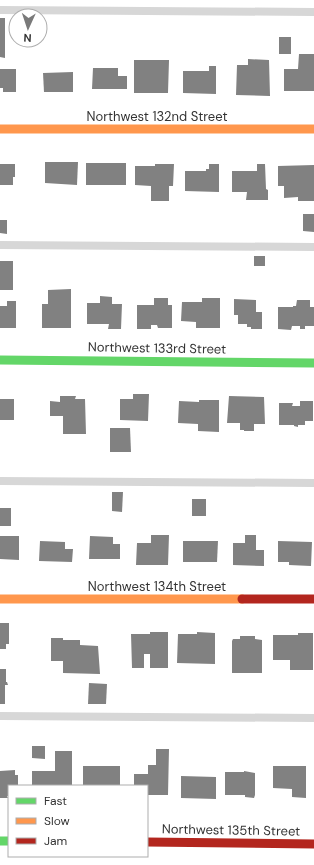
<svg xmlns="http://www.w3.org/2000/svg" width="314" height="865" font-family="'DM Sans',sans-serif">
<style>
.building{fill:#818181}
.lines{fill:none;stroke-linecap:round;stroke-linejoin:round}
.lane{stroke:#d7d7d7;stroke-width:8}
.fast{stroke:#63d668;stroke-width:9}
.slow{stroke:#ff974d;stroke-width:9}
.jam{stroke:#b3261e;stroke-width:9}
.labels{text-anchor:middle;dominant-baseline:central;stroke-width:4;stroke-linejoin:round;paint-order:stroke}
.street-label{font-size:13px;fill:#333;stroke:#fff}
</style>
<rect width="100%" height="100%" fill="#fff"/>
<g class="building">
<polygon points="0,18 5,18 5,58 0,57"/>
<rect x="279" y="37" width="12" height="17"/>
<polygon points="299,54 314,54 314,91 284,91 284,69 298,69"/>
<polygon points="248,59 269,60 270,96 236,95 237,65 248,65"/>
<polygon points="134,60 169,60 168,93 134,93"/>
<polygon points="209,66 216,66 216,94 183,93 183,71 209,71"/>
<polygon points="93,68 118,68 118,76 127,76 127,89 92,89"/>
<polygon points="0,69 16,69 16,92 3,92 3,88 0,88"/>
<polygon points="73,72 73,92 44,92 43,73"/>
<polygon points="45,162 78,162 77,185 45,183"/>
<rect x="86" y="163" width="40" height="22"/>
<polygon points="0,164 15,164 15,177 13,177 13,185 0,185"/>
<polygon points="155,164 174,164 173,186 169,186 169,201 151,201 151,186 135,185 135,166 155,166"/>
<polygon points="209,164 219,164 219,192 185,191 185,171 206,171 206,169 209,169"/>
<polygon points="257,164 265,164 266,189 268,190 268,200 246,200 247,192 232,192 232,171 257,171"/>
<polygon points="314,165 314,201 298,201 298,197 284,198 284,186 278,186 278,166"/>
<polygon points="303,214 314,214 314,232 303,231"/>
<polygon points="0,220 7,220 7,234 0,233"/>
<rect x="254" y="256" width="11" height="10"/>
<rect x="0" y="261" width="13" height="29"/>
<polygon points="71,289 71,328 42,328 42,304 48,304 48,290"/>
<polygon points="100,296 112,297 112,304 122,304 121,329 108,329 109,324 87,324 87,303 100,303"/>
<polygon points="154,298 168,298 168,305 172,305 172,328 158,328 157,325 151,325 151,329 137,329 137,305 154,305"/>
<polygon points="202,298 220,298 220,328 196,328 196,322 181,321 182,302 202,302"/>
<polygon points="234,299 256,300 256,312 262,312 262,329 251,329 251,327 247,327 247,324 238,324 238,315 234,315"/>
<polygon points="297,300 310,300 310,307 314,307 314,326 305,326 305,329 300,329 300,326 292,326 291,330 278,329 278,307 293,307 293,306 296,306"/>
<polygon points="7,301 16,301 16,328 0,328 0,306 7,306"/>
<polygon points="133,394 149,394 148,421 120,420 120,399 133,399"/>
<polygon points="60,396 76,396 75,399 85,399 86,434 63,434 63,416 50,416 50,401 60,402"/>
<polygon points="229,396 264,397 265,424 254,424 254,431 244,431 244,430 240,430 240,423 227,423"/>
<rect x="0" y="399" width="14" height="21"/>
<polygon points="199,400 219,400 219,432 198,431 198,424 178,423 179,401 199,402"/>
<polygon points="300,401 313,401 313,421 305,421 305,425 298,425 298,427 294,426 294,425 279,425 279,403 293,403 292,406 300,406"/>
<polygon points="110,428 130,428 131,452 110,452"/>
<polygon points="112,492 123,492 122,512 112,511"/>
<rect x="192" y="499" width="14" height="17"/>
<rect x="0" y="508" width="11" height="18"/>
<polygon points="151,535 169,535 168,565 136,565 137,543 151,543"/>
<polygon points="245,535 256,535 256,550 264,550 264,566 233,565 233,543 245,543"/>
<polygon points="0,536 19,536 19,560 0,559"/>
<polygon points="90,536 113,537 113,544 120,544 120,559 89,559"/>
<polygon points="40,541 65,542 65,549 73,549 72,562 39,561"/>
<polygon points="183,541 218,541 217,562 183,562"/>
<polygon points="278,541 312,542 311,566 289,565 289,562 278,562"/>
<polygon points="0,623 9,623 9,644 6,644 6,649 0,649"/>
<polygon points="150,632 168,632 168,668 150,668 150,654 144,654 144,668 132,668 131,634 150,634"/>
<polygon points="197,632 215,633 215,664 177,663 178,634 197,634"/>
<polygon points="298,633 313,633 313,670 290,670 290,660 273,660 273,635 298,635"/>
<polygon points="240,636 255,636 255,639 262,640 262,673 232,673 232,641 233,639 240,639"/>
<polygon points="51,638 63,638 63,640 80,640 80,645 98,646 100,674 63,673 63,661 51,661"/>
<polygon points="0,669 6,669 6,682 7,682 8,685 5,685 5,704 0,704"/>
<polygon points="89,683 107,684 106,704 88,704"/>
<polygon points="32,746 45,746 45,759 32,758"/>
<polygon points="156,749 169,749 168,795 147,795 147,786 134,786 134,774 148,774 148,765 156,765"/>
<polygon points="55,751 72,751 72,786 32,786 32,771 55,771"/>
<rect x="83" y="766" width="37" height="20"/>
<polygon points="273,766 306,766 306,798 292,797 292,789 273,788"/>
<polygon points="15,770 15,775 18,775 18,786 9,786 9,796 7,796 8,798 0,798 0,771"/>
<polygon points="244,771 255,773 255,795 254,798 245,797 245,795 225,795 225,772 244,772"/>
<polygon points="181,776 216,777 216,799 181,798"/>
</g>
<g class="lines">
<g class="lane">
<polyline points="0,10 314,12"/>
<polyline points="0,245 314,247"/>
<polyline points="0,481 314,483"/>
<polyline points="0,716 314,718"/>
</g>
<g class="fast">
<polyline points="0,360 314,363"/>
<polyline points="0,841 9,841"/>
</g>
<g class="slow">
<polyline points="0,129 314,129"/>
<polyline points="0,599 242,599"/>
</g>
<g class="jam">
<polyline points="242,599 314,599"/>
<polyline points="147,842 314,844"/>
</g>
</g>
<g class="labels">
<g class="street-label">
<text x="157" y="116">Northwest 132nd Street</text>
<text transform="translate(157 348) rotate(1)">Northwest 133rd Street</text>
<text x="157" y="586">Northwest 134th Street</text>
<text transform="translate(231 830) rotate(1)">Northwest 135th Street</text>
</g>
</g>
<rect x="8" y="785" width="140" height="72" fill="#ffffff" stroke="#adadad"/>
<rect x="16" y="798" width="20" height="6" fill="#63d668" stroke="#adadad"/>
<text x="44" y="805" font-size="12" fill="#333333">Fast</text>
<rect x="16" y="818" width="20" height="6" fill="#ff974d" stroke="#adadad"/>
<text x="44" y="825" font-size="12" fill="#333333">Slow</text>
<rect x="16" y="838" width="20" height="6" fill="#b3261e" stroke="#adadad"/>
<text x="44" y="845" font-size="12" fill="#333333">Jam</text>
<g transform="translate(28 28) rotate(183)"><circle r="19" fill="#ffffff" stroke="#adadad"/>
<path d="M0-3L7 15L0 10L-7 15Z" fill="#7a7a7a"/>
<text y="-6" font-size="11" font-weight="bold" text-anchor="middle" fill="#333333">N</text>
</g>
</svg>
